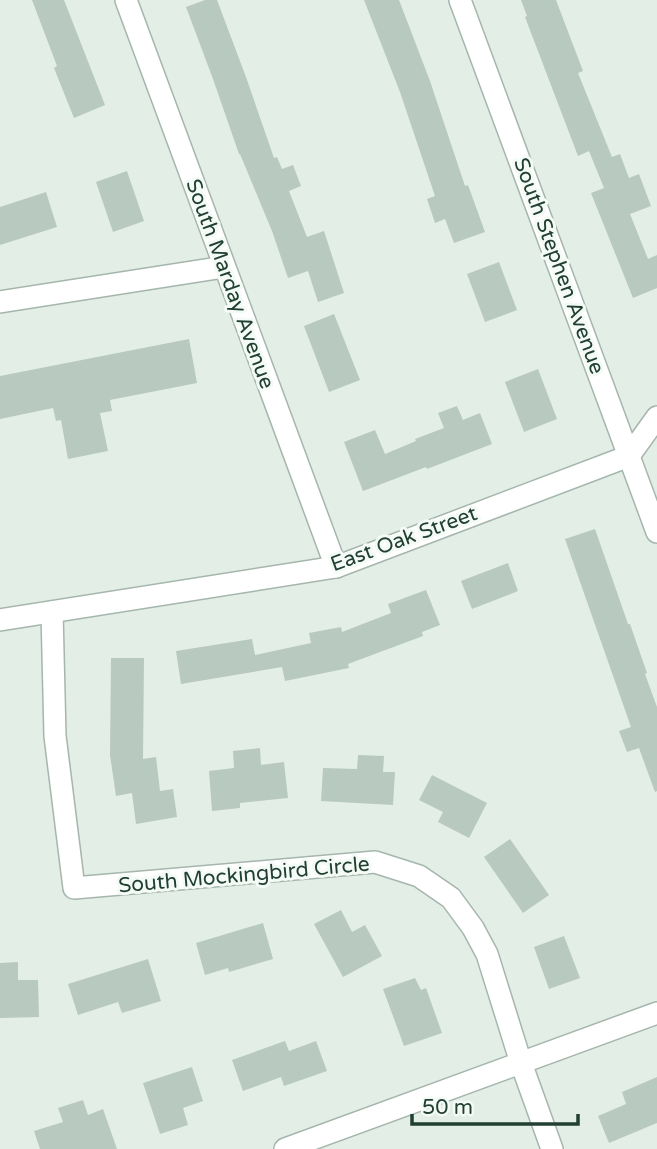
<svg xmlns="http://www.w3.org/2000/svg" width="657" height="1149" font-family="'Varela Round',sans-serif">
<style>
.building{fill:#b8c9bf}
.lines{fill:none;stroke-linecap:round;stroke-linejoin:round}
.minor-casing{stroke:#a5b6ad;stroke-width:24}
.minor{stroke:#fff;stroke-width:21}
.labels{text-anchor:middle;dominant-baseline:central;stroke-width:6;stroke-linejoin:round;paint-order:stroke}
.street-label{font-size:21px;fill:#214032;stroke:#f4faf6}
</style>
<rect width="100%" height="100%" fill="#e3eee7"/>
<g class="building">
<polygon points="32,0 64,0 105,105 74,118 54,68 57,66"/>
<polygon points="205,0 217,0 246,77 274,158 277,157 282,169 293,165 301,186 289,191 307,237 324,231 344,293 318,302 308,271 288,278 272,231 240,154 239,154 213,79 186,7"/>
<polygon points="364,0 399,0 430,81 465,186 468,185 485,232 454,243 445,219 435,223 427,199 435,196 400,92"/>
<polygon points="521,0 556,0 583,71 578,73 612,157 620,154 629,178 639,174 651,206 630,214 648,259 657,255 657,288 633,298 591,193 604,188 589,151 578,156 525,17 527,16"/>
<polygon points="127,171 144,221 113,232 96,182"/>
<polygon points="46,192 57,227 0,245 0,207"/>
<polygon points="499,262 517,310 485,322 467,274"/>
<polygon points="334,314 360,380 329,392 304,326"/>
<polygon points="189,339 197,383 110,400 112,411 100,413 108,451 68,459 61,420 56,421 53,408 0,419 0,376"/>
<polygon points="538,369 557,419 524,432 505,382"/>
<polygon points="457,406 463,420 480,413 492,444 427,469 426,467 363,491 344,442 375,430 385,454 416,441 415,439 444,428 438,413"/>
<polygon points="595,529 628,624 630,624 647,673 645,674 657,707 657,791 655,792 639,748 627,752 619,731 631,727 565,539"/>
<polygon points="508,563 518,591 472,609 461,581"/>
<polygon points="426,590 440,625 422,632 423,636 348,664 349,668 285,681 282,667 181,684 176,651 252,639 255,655 311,643 309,633 341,627 342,632 391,613 388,604"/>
<polygon points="111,658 144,658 143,759 156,757 160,791 173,789 177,817 136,824 132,793 116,796 110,755"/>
<polygon points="260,748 261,765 284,762 288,798 240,803 240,808 212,811 209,771 234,768 233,751"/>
<polygon points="358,755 384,756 383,772 395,772 393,805 321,801 323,768 357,769"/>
<polygon points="432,775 487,803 469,838 438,822 443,812 419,800"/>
<polygon points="510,839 549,895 523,913 484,857"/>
<polygon points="341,910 352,932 365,925 382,956 343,977 314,924"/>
<polygon points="263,923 273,959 229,972 228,968 205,975 196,943"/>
<polygon points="564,936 580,978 549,989 534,947"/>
<polygon points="148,959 161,1001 122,1013 118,1002 78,1015 68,984"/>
<polygon points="18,962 18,980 38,980 39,1017 0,1018 0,963"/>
<polygon points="415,978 421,990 426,988 442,1033 404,1046 383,989"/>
<polygon points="285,1041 289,1051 316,1041 327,1071 284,1086 281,1077 243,1091 232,1060"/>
<polygon points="192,1067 203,1101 183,1108 188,1125 160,1134 143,1083"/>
<polygon points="657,1077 657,1123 609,1143 598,1116 626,1104 622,1092"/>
<polygon points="83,1100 88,1115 103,1109 117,1149 40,1149 34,1131 63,1122 58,1108"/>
</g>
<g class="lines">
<defs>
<g id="minor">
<polyline points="126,0 336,567"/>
<polyline points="460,0 657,532"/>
<polyline points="0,302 224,267"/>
<polyline points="52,612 55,736 74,888 375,862 419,876 451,898 473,928 487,954 521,1063 552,1149"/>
<polyline points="0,620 336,567 629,456 657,417"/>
<polyline points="285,1149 657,1013"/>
</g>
</defs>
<use href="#minor" class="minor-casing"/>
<use href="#minor" class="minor"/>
</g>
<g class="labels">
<g class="street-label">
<text transform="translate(559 266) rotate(70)">South Stephen Avenue</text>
<text transform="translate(230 284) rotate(70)">South Marday Avenue</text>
<text transform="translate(404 539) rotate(-20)">East Oak Street</text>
<text transform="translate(244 875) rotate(-5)">South Mockingbird Circle</text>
</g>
</g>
<path d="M412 1114v10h166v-10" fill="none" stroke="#214032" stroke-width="3.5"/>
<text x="422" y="1114" font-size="21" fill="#214032" stroke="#f4faf6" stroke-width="5" paint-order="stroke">50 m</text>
</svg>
